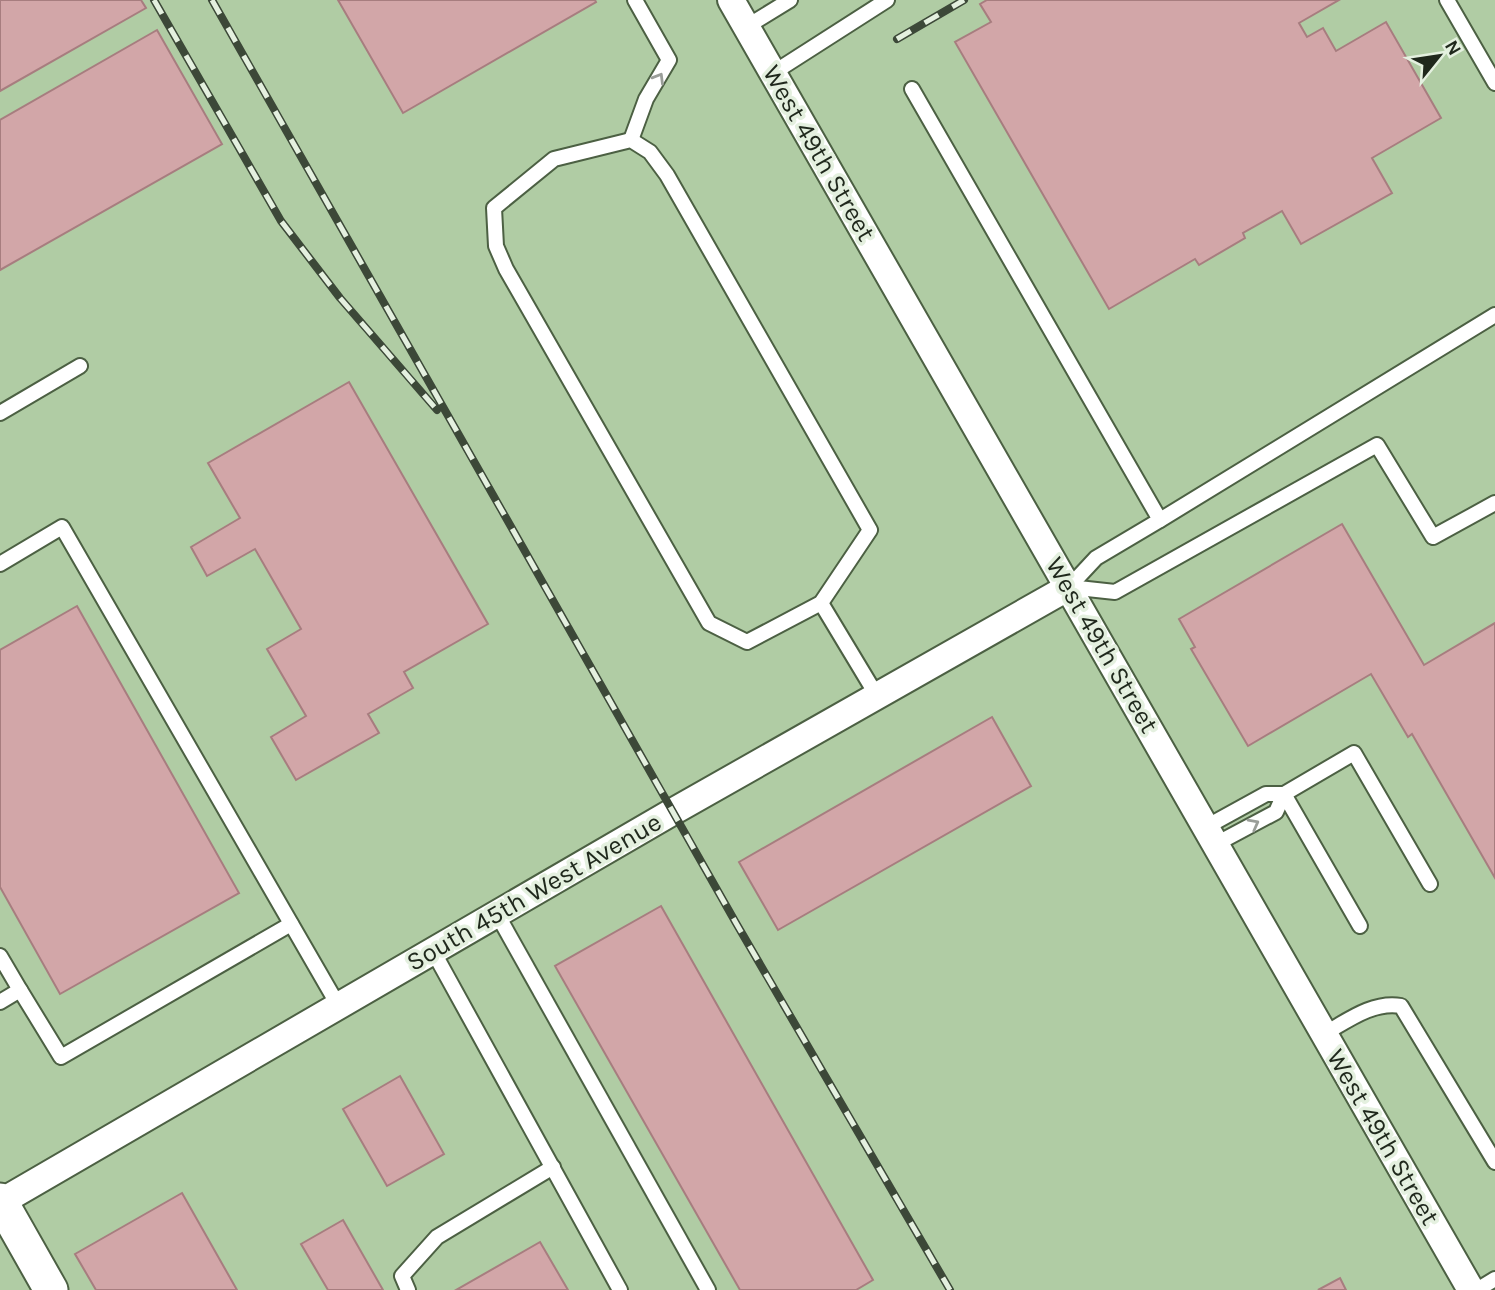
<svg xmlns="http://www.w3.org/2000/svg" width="1495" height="1290" font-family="Karla,sans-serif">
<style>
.built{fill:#b0cca4}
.building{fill:#d2a6a8;stroke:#a77d7f;stroke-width:2}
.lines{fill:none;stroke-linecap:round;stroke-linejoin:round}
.service-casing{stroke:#4c6043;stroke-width:18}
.minor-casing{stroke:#4c6043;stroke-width:30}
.tertiary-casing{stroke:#4c6043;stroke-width:37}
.service{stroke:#fff;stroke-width:14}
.minor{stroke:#fff;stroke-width:26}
.tertiary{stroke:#fff;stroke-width:33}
.rail-casing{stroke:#3c4838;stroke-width:8}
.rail{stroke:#e4f0df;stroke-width:5;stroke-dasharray:16;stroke-linecap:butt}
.oneway{stroke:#9a9e99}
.labels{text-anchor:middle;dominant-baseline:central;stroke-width:7;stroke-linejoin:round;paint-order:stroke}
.street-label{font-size:26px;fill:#1f281c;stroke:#e4f0df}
</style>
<rect width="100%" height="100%" fill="#bcd3b2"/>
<rect class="built" x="0" y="0" width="1495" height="1290"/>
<g class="building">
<polygon points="0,0 141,0 146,8 0,91"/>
<polygon points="338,0 595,0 596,2 403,113"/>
<polygon points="987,0 1339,0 1299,23 1307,37 1323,28 1336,51 1386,22 1441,118 1372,158 1392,193 1301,244 1282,211 1243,233 1245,238 1199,265 1195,259 1109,309 955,42 991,22 980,4"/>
<polygon points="157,30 222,144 0,270 0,120"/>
<polygon points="349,382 488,624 404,672 413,688 368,714 379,733 296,780 271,737 306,716 267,649 301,629 255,549 207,576 191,547 240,518 208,463"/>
<polygon points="1342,524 1424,665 1495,623 1495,878 1412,734 1408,737 1371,674 1248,746 1191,649 1195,647 1179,619"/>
<polygon points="77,606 239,893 60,994 0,887 0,650"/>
<polygon points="992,717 1031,786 778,930 739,862"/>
<polygon points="661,906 873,1280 856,1290 740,1290 555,966"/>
<polygon points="400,1076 444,1154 387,1186 343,1109"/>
<polygon points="182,1193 237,1290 96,1290 75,1254"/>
<polygon points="343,1220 383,1290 328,1290 301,1244"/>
<polygon points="540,1242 568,1290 456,1290"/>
<polygon points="1340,1278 1346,1290 1318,1290"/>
</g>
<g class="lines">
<defs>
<g id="service">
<polyline points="1447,0 1495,83"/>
<polyline points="746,27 790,0"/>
<polyline points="773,73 887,0"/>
<polyline points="912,89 1160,520 1096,558 1069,587"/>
<polygon points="631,140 650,152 667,175 870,530 821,603 747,642 709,623 506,269 496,246 494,208 554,159"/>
<polyline points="631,140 646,99 669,60 635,0"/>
<polyline points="0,413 80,366"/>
<polyline points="1160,520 1495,315"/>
<polyline points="0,564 62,527 338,1005"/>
<polyline points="1069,587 1115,592 1377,445 1433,537 1495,503"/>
<polyline points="821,603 877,696"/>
<polyline points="1284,794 1360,926"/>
<polyline points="1206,827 1266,794 1284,794 1354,753 1430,884"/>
<polyline points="1216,844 1276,812 1284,794"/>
<polyline points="497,914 708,1290"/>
<polyline points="433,951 620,1290"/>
<polyline points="0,956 20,990"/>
<polyline points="0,1002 20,990 61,1057 291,924"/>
<path d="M 1324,1034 C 1347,1021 1373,1001 1401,1006 L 1495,1162"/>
<polyline points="408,1290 402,1276 437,1237 553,1167"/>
<polyline points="1477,1290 1495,1279"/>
</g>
<g id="minor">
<polyline points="731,0 1471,1290"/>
<polyline points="1,1202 674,811 1069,587"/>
</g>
<polyline id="tertiary" points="0,1200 51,1290"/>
</defs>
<use href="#service" class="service-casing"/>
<use href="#minor" class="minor-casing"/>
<use href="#tertiary" class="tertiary-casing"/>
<use href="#service" class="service"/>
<use href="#minor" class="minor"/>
<use href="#tertiary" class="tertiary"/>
<defs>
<g id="rail">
<polyline points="154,0 281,221 340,298 437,410"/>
<polyline points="212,0 736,923 950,1290"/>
<polyline points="897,39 964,0"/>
</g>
</defs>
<use href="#rail" class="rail-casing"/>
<use href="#rail" class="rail"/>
</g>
<defs><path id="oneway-chevron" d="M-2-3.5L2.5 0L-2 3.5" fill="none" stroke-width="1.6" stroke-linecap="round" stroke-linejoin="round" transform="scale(1.75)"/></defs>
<g class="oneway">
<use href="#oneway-chevron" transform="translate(659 78) rotate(-59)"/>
<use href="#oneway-chevron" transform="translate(1254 824) rotate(-28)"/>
</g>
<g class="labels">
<g class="street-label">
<text transform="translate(819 153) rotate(60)">West 49th Street</text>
<text transform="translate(1102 645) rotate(60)">West 49th Street</text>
<text transform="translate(534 892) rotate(-30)">South 45th West Avenue</text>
<text transform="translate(1383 1137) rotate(60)">West 49th Street</text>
</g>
</g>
<g transform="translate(1439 56) rotate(60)" stroke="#e4f0df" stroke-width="5" paint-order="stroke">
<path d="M0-5L12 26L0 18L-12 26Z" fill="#1f281c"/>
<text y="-10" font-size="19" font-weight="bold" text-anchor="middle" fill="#1f281c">N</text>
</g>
</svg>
